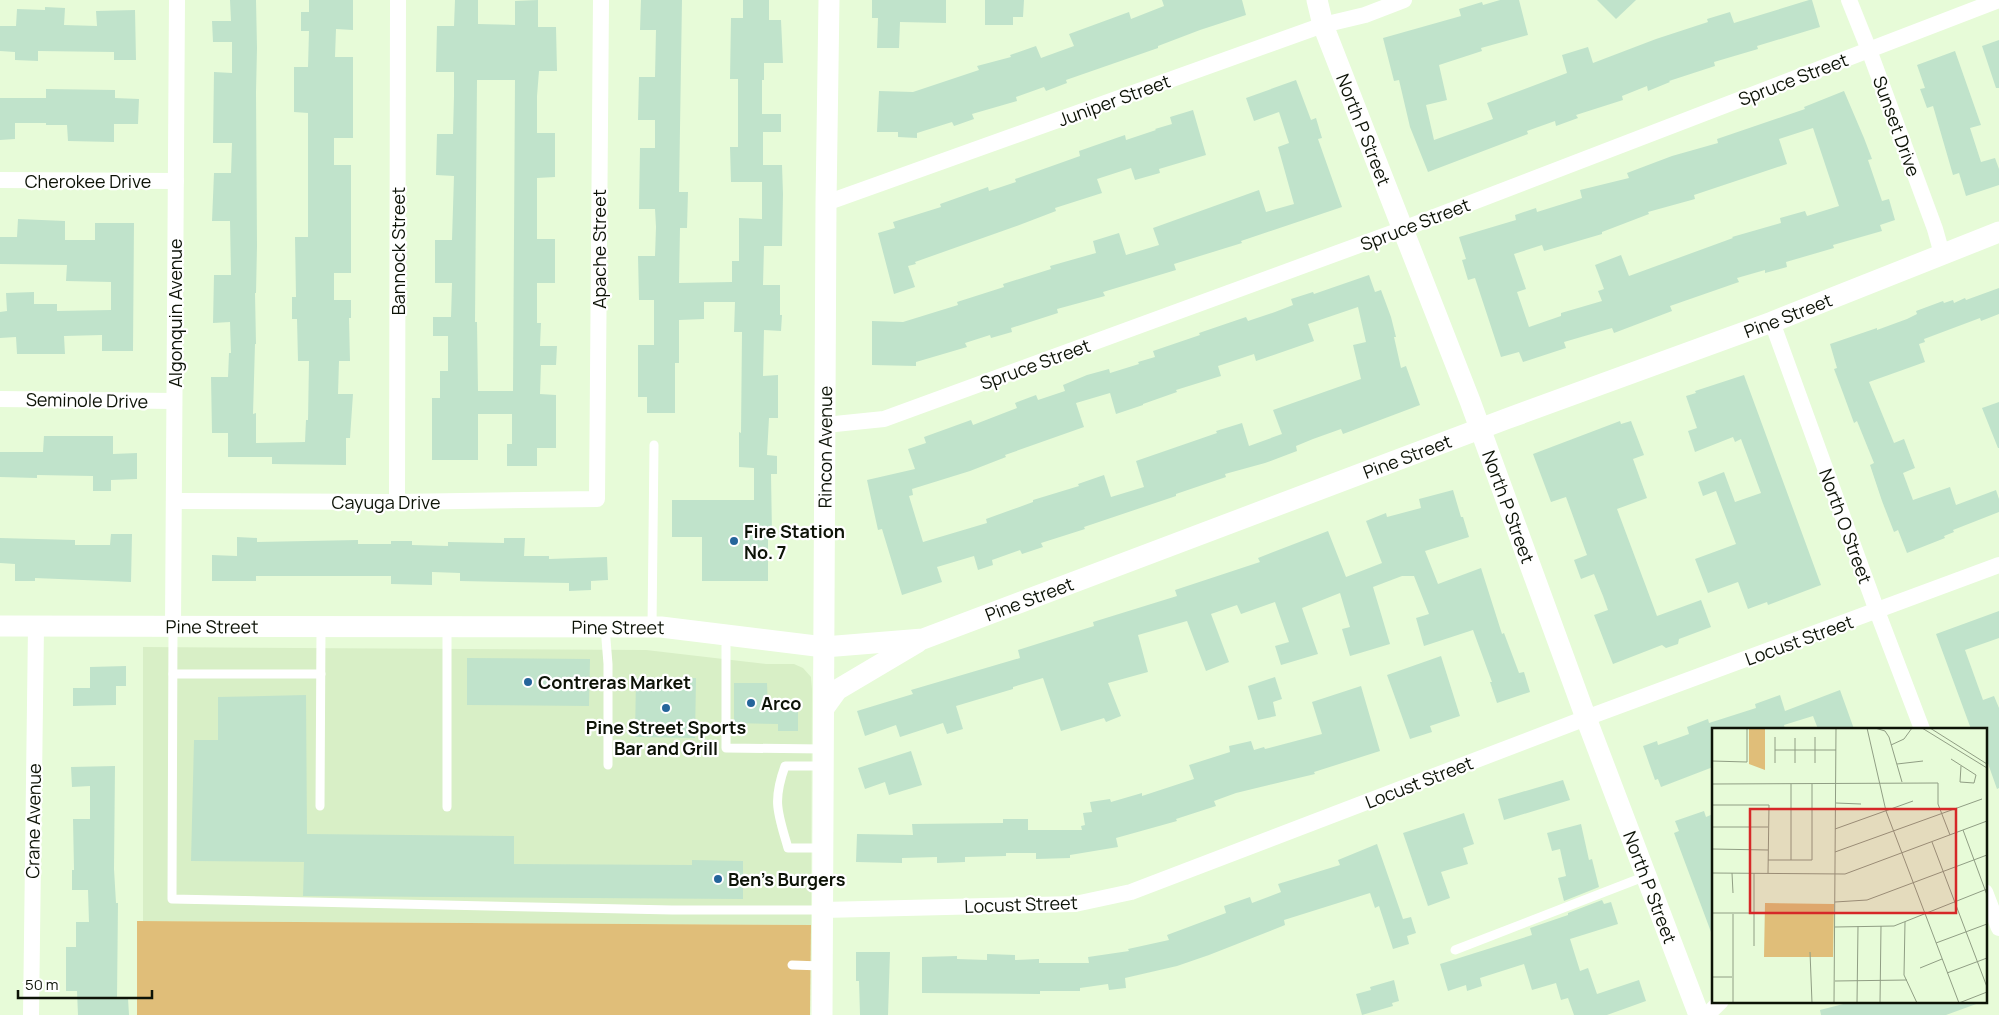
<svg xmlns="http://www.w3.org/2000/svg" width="1999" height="1015" font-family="Manrope,sans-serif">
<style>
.built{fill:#d8efc6}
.green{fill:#e0be79}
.building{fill:#c0e3cb;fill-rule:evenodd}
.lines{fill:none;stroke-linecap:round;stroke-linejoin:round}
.service{stroke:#fff;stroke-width:9}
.minor{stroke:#fff;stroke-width:16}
.tertiary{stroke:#fff;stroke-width:21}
.poi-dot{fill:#25659b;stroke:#fff;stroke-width:2}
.labels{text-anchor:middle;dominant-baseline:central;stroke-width:4.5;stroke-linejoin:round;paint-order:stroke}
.street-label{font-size:18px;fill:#0d1307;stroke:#fff}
.poi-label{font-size:18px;font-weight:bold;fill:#0d1307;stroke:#fff;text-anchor:start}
.inset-road{fill:none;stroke:#909e84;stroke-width:1}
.view{fill:#d62828;fill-opacity:0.15;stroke:#d62828;stroke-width:2.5}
.inset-edge{fill:none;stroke:#0d1307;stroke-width:2.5}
</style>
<rect width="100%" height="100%" fill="#e7fbd8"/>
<polygon class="built" points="143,647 646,650 766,664 794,664 803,668 811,677 812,689 811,925 143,921"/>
<polygon class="green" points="137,921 811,925 810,1015 137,1015"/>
<g class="building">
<polygon points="230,0 256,0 257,48 256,92 257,246 256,293 255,293 256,344 255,344 253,414 256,413 256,443 305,442 306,420 308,420 309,361 298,361 297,319 292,319 292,297 296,297 295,237 308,237 308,113 294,112 294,67 308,67 309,31 301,31 301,12 309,12 309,0 353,0 353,30 336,29 335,57 353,57 353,138 334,138 334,165 351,165 351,273 334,273 334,300 351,300 351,318 349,318 350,361 339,361 338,394 353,394 350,438 346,438 346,465 272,464 272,457 228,457 228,433 212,433 211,377 228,377 229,353 231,353 230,322 213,323 214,275 231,275 230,221 212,221 214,173 231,173 232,143 213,143 214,72 232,73 232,42 213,42 212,21 231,21"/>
<path d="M 455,0 L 478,0 L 478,24 L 515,25 L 515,1 L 538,0 L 538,27 L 556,27 L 557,71 L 539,71 L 537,96 L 537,133 L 555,133 L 555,177 L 537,178 L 537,239 L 555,239 L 555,283 L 537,283 L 537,323 L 541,323 L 540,346 L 557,346 L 556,365 L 541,365 L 540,394 L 556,395 L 556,448 L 537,448 L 537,466 L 507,466 L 507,444 L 512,444 L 512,414 L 478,414 L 478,460 L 432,460 L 432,398 L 440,398 L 440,371 L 448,371 L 448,336 L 433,336 L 433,317 L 451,317 L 452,283 L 435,283 L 435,240 L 452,240 L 454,176 L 436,175 L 437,134 L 453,134 L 454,96 L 454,72 L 436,72 L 437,26 L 454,26 ZM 477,80 L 515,80 L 513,391 L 478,391 L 477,322 L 475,322 Z"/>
<polygon points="641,0 682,0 679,192 688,192 687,228 680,228 679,283 732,282 732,261 739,261 739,218 762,219 762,182 731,182 730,147 738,147 738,79 730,79 731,18 743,18 743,0 769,0 769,20 781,20 783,63 764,63 764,80 762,80 762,114 781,114 781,132 763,132 763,165 782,165 783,194 782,246 764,246 763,285 780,285 780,315 782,315 781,331 764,330 763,376 778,375 778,418 769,418 767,455 777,456 777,474 771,474 772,535 768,534 768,581 702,581 702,537 672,537 672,500 754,500 754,468 739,467 739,432 741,433 742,332 734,332 735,302 704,302 704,319 679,320 679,363 675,363 675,413 647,413 647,397 638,397 638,345 654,345 654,300 639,300 638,256 655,256 656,227 655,209 639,209 640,148 655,148 655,120 638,120 639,77 655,77 656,30 640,30"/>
<polygon points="872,0 946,0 946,23 900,22 899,48 877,48 878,18 872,18"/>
<polygon points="985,0 1024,0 1023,17 1013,17 1013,25 985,25"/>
<polygon points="1162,0 1242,0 1246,15 1200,30 1158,46 1158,48 1066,80 1067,83 1046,91 1044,87 1016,97 1017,101 972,114 974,119 954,126 952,122 917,133 917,138 898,137 898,132 877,132 879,91 913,92 979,70 977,66 1011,57 1010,55 1036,46 1041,58 1074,46 1069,34 1129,12 1131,19 1164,6"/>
<polygon points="1500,0 1519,0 1528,35 1481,48 1482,51 1439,65 1447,100 1426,105 1434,140 1493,119 1487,103 1567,73 1562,55 1588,47 1593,63 1656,39 1708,22 1707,19 1730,12 1734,23 1809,0 1812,0 1820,27 1757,46 1758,49 1714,62 1715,66 1669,81 1670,82 1648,91 1647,86 1622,96 1623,100 1576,115 1578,118 1556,126 1555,121 1527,131 1528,134 1428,172 1410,127 1399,80 1394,81 1383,38 1461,16 1459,9 1482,2 1483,5"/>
<polygon points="1597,0 1636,0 1616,19"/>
<polygon points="45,7 65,8 64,25 97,26 96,11 135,10 136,60 114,60 114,52 38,51 38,61 15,60 15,52 0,51 0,26 16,26 17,9 45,10"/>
<polygon points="1999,40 1999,88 1996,88 1982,46"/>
<polygon points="1955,51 1981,125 1970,128 1981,162 1995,158 1999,169 1999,185 1966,196 1959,173 1953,175 1933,106 1927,108 1920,89 1925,88 1917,65"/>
<polygon points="1296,80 1311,120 1316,118 1322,138 1318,139 1342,207 1241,241 1242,243 1174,264 1176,270 1103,292 1105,296 1057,309 1058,313 1011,328 1012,332 991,338 990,335 965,343 967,347 916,362 916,366 872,365 872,321 903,322 958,305 957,302 1004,287 1003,284 1051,269 1050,266 1096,253 1093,241 1119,233 1126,255 1159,245 1153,228 1259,190 1266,212 1294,204 1278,147 1289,143 1279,112 1254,121 1246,98"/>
<polygon points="46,89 115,90 115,98 139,99 138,124 114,124 114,142 68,141 67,125 46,125 46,123 15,123 15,139 0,140 0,98 46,98"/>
<path d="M 1844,91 L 1864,138 L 1872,159 L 1868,160 L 1882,201 L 1889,199 L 1895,220 L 1880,225 L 1882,231 L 1833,245 L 1834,248 L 1786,262 L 1787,267 L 1765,273 L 1765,270 L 1737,278 L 1739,282 L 1670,306 L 1672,311 L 1614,333 L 1612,328 L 1564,342 L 1566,348 L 1523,362 L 1519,352 L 1501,357 L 1475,278 L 1468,280 L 1462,260 L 1466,259 L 1459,237 L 1516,220 L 1515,215 L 1536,208 L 1537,212 L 1582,198 L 1580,190 L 1629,178 L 1627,173 L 1672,156 L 1718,143 L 1717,139 L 1805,109 L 1804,107 ZM 1813,128 L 1839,206 L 1807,216 L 1805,211 L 1780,218 L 1781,223 L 1732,237 L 1733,238 L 1629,276 L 1621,255 L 1595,265 L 1604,289 L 1598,291 L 1602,301 L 1561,313 L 1561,316 L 1529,327 L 1517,292 L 1526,289 L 1514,254 L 1542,245 L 1544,251 L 1602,234 L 1602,232 L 1649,214 L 1648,212 L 1695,199 L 1694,195 L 1787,164 L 1779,139 Z"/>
<polygon points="1193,110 1206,155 1159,169 1160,173 1135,180 1131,168 1097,179 1102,193 1055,208 1056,211 1022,224 915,262 916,264 908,266 915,287 894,294 878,233 895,228 893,222 941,207 940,204 988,187 989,191 1016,182 1015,179 1080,156 1079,151 1125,135 1126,140 1156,130 1155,129 1172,124 1170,117"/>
<polygon points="18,219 65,221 65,240 95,240 95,223 134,223 133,351 102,351 102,335 64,336 65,354 17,354 16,337 0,338 0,312 7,311 6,293 34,292 34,304 57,304 57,311 111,310 111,282 66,281 67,265 0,264 0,237 17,237"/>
<path d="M 1369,275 L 1375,292 L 1381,290 L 1391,317 L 1396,337 L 1394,337 L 1401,368 L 1406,366 L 1420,405 L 1343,434 L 1341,429 L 1313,439 L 1296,446 L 1297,451 L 1265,463 L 1225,474 L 1226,477 L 1176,494 L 1176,496 L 1084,527 L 1085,529 L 1041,543 L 1043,547 L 1022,554 L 1020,550 L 992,560 L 993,565 L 978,570 L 974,556 L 937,567 L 942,582 L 902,595 L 882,529 L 878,530 L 867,480 L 915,469 L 908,449 L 926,443 L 924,437 L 971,420 L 973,425 L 1017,408 L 1015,403 L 1036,395 L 1038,400 L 1065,391 L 1063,385 L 1087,375 L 1109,369 L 1110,373 L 1139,364 L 1138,362 L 1155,357 L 1153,351 L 1200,335 L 1199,333 L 1246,317 L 1248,321 L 1275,312 L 1293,305 L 1291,299 L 1313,292 L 1314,294 ZM 1358,307 L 1366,342 L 1353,345 L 1361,379 L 1273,410 L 1282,434 L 1249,446 L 1242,423 L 1216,431 L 1217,433 L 1136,461 L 1144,487 L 1111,497 L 1104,475 L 1078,484 L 1079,486 L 1033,500 L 1033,502 L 986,519 L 987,523 L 923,542 L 909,496 L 913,495 L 912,489 L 970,471 L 1006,457 L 1005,455 L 1084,427 L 1076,403 L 1110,393 L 1116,414 L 1143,405 L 1143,404 L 1177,392 L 1176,390 L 1221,376 L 1218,366 L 1254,354 L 1256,361 L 1314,341 L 1308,324 Z"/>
<polygon points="1999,288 1999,314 1981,321 1980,318 1924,339 1925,342 1919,344 1925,362 1869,382 1894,443 1904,439 1915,468 1903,473 1913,500 1950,487 1956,505 1996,490 1999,499 1999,512 1953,530 1954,532 1944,536 1945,538 1907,553 1898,530 1894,532 1882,501 1870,465 1874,463 1857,421 1854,423 1843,393 1834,369 1837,368 1830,344 1877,328 1877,330 1907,319 1917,314 1916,311 1943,301 1944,303 1953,300 1954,303 1965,298 1966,300"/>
<polygon points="1744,375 1821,585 1768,605 1767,602 1748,609 1738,582 1708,593 1695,559 1736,544 1716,491 1703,496 1698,482 1724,472 1735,502 1761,493 1741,439 1735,442 1733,437 1695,452 1688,431 1697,428 1686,396 1696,393 1695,391"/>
<polygon points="1999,402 1999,448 1998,448 1982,408"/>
<polygon points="1620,421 1621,424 1631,421 1644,455 1633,459 1647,498 1617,509 1657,616 1701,600 1711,627 1679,639 1678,644 1666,648 1662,645 1613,664 1594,615 1608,610 1603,596 1594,574 1581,579 1574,560 1587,555 1566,497 1551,502 1533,454"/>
<polygon points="44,436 113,436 113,454 137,453 137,479 111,480 111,491 93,491 93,476 37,475 37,478 0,477 0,452 43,452"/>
<polygon points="1453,490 1461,517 1463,517 1469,537 1425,551 1438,584 1481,568 1502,634 1504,633 1519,673 1524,672 1530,692 1497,703 1490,682 1492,682 1473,630 1424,646 1416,618 1429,614 1414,576 1402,576 1373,587 1390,644 1350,656 1342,629 1350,627 1340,593 1302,608 1318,654 1281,665 1275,646 1289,642 1275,602 1241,614 1237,605 1211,614 1229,662 1206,671 1187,621 1138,635 1148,672 1108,683 1121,716 1106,722 1104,718 1061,731 1043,678 1013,687 1013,689 956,706 963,729 947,734 943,723 900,737 896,725 865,736 857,711 913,694 911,690 1020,658 1018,650 1094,626 1093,622 1177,596 1175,590 1260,562 1258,558 1328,531 1346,577 1382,563 1366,521 1386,513 1387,517 1421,508 1419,499"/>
<polygon points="111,534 132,534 131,582 35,578 35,581 15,581 15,564 0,563 0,538 75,540 75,545 110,545"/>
<polygon points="237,537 257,538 257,542 358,540 358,544 391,544 391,541 412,541 412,545 448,546 448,542 504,543 504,538 525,538 524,556 549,556 549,559 607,557 608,580 591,581 591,590 569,591 569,583 460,581 460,573 432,572 432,585 391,584 391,576 256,576 256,581 212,581 212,555 237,556"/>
<polygon points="1999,611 1999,638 1965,650 1983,700 1994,696 1999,708 1999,788 1997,789 1985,755 1985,729 1971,729 1936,634"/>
<polygon points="1441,656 1460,716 1430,726 1432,732 1410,739 1387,675"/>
<polygon points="467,658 590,659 589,706 467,705"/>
<polygon points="126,666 126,686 116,686 116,705 73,706 73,688 90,688 90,667"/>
<polygon points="1275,677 1282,699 1273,702 1276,716 1258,720 1248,686"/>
<polygon points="636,678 696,678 695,738 635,737"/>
<polygon points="734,683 767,683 768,709 798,710 798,731 778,731 778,724 734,723"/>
<polygon points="1361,686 1380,751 1314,772 1315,774 1236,793 1214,801 1216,806 1176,819 1177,821 1116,838 1118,847 1070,855 1070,858 1036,859 1036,853 1006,853 1006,856 965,857 965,862 937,863 937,857 902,858 902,863 856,862 857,834 913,835 912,824 1003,823 1003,819 1028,819 1028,830 1082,830 1081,826 1085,825 1083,813 1092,812 1090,802 1110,799 1111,802 1142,793 1142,796 1194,779 1189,765 1230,752 1229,746 1251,741 1254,750 1264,747 1265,749 1322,734 1312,702"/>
<polygon points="1840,690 1854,729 1818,729 1813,716 1784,725 1785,729 1713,729 1713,767 1661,787 1658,779 1655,780 1643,746 1657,741 1658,745 1689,734 1687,727 1708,719 1709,723 1756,708 1755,704 1780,695 1785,711"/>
<polygon points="306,695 307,834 514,836 514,864 692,865 692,860 743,861 743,899 303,896 304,862 191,861 194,740 218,740 218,697"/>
<polygon points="911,751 922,785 889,795 885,782 865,789 858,768"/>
<polygon points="115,766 114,869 116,903 118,903 117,998 128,998 129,1015 78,1015 77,991 66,991 66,947 76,947 76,922 89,922 88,890 72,890 72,870 74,870 73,819 90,819 90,786 72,787 71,767"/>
<polygon points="1563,780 1570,800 1504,820 1498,799"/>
<polygon points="1704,811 1706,817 1713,814 1713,932 1711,932 1674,833 1679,831 1675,821"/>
<polygon points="1464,813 1474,844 1463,848 1468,864 1441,872 1450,898 1428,906 1403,833"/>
<polygon points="1581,824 1589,860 1592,859 1599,887 1564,901 1558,878 1566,876 1560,849 1552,851 1547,833"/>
<polygon points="1377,844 1403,919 1411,917 1416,933 1407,936 1409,944 1393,949 1379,906 1375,908 1370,893 1284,920 1285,925 1209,955 1177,966 1125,978 1126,988 1109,990 1108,984 1080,988 1080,991 1040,991 1040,994 922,993 922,957 957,956 957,959 987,960 987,954 1015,955 1015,960 1039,959 1039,963 1089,963 1088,957 1129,951 1128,949 1169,940 1167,935 1226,913 1224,906 1250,897 1252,903 1281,892 1278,884 1340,865 1338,860"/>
<polygon points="1602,900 1604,904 1611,902 1618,924 1570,939 1580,971 1588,968 1597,994 1639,980 1646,1001 1607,1015 1574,1015 1568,998 1561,1000 1556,983 1532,990 1524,964 1480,978 1482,986 1467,991 1466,985 1448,991 1440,964 1532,935 1530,928 1568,915 1568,913"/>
<polygon points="856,952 890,952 888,1015 860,1015 859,981 856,981"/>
<polygon points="1394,980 1399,1001 1392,1003 1393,1006 1362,1015 1356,994 1371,990 1370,987"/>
<polygon points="1855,1001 1978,1001 1979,1003 1946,1015 1821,1015 1820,1010"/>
</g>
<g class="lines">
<g class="service">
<polyline points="173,627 172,899 672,910 823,910"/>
<polyline points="605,627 608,664 608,765"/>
<polyline points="652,627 654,445"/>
<polyline points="726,636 726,748 823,749"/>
<polyline points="173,674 321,674"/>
<polyline points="320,806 321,627"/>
<polyline points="447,807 447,627"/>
<path d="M 823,848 L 788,848 C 778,813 772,802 785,766 L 823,766"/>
<polyline points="1455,950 1646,876"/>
<polyline points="792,965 822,966"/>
</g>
<g class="minor">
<polyline points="1849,0 1869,50 1935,229 1942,254"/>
<polyline points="0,180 176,181"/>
<polyline points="826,203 1323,25 1365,15 1404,0"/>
<polyline points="1772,322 1877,611 1922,729"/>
<polyline points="0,399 174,401"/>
<polyline points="825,425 884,419 1403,229 1999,0"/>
<polyline points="174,501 397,502 597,499 601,0"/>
<polyline points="397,502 398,0"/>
<polyline points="173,627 177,0"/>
<polyline points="1985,892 1999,928"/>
<polyline points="823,910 1075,904 1131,892 1586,718 1999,565"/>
<polyline points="31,1015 36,626"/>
<polyline points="1707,1015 1721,1001"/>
</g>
<g class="tertiary">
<path id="s1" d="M 1317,0 L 1323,25 L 1470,401 L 1586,718 L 1699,1015"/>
<path id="s2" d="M 0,626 L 661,627 L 824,647 L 923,639 L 1506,419 L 1772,322 L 1999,232"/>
<polyline points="824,708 837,690 918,642"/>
<path id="s3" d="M 822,1015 L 826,203 L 829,0"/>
</g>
</g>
<g class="poi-dot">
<circle cx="734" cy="541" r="5"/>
<circle cx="528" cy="682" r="5"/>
<circle cx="751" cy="703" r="5"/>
<circle cx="666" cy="708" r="5"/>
<circle cx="718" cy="879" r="5"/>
</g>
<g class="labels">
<g class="street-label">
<text transform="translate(1793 79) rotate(-21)">Spruce Street</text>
<text transform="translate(1114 100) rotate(-20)">Juniper Street</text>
<text transform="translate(1897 126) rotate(70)">Sunset Drive</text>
<text stroke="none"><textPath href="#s1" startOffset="138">North P Street</textPath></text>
<text x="88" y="181">Cherokee Drive</text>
<text transform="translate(1415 224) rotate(-21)">Spruce Street</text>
<text transform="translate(599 249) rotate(-90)">Apache Street</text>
<text transform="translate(398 251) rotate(-90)">Bannock Street</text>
<text transform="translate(175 313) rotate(-90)">Algonquin Avenue</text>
<text stroke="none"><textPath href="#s2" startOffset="1848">Pine Street</textPath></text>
<text transform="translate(1035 364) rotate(-20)">Spruce Street</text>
<text transform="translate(87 400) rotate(1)">Seminole Drive</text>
<text stroke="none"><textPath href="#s3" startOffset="568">Rincon Avenue</textPath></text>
<text stroke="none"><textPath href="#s2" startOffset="1442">Pine Street</textPath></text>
<text x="386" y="502">Cayuga Drive</text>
<text stroke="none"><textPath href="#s1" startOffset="542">North P Street</textPath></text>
<text transform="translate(1846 526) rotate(70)">North O Street</text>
<text stroke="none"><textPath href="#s2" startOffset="1038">Pine Street</textPath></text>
<text stroke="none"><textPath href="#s2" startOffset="212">Pine Street</textPath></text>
<text stroke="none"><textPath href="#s2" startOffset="618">Pine Street</textPath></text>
<text transform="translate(1799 640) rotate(-20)">Locust Street</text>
<text transform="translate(1419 782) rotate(-21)">Locust Street</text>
<text transform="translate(33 821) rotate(-89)">Crane Avenue</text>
<text stroke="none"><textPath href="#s1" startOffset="948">North P Street</textPath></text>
<text transform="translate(1021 904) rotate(-2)">Locust Street</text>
</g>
<g class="poi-label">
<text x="744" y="531">Fire Station<tspan x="744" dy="21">No. 7</tspan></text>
<text x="538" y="682">Contreras Market</text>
<text x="761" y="703">Arco</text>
<text x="666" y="727" text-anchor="middle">Pine Street Sports<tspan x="666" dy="21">Bar and Grill</tspan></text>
<text x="728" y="879">Ben's Burgers</text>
</g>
</g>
<g transform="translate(1712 728)">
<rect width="275" height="275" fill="#e7fbd8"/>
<path d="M 37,0 L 53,1 L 53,42 L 37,36 ZM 53,175 L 122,176 L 121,229 L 52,229 Z" fill="#e0be79"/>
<path class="inset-road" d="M 155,0 L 174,83 L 247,275M 163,0 L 173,3 L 177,9 L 190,54M 210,0 L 275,40M 218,0 L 275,36M 103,9 L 103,35M 83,10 L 83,35M 179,17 L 192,11 L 200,0M 63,22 L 124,22M 239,31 L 264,47 L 262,55 L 248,54 L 249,38M 0,33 L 35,34 L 35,0M 63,35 L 63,9M 185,36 L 211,33M 0,56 L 226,55 L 226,76 L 238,107M 124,75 L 149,76M 0,77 L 57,77 L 56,145M 0,99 L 56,99M 123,101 L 201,73M 251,102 L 275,167M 220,114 L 275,259M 0,121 L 56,122M 123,124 L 270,71M 56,132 L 100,132 L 100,56M 79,132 L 79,56M 0,145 L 133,146 L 275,93M 20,145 L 21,165M 123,174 L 155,172 L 275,127M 0,185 L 42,185M 193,194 L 192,247 L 205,275M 123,199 L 182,198 L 275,161M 224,215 L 275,196M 42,218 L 42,145M 98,224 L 100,275M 208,240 L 230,231M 235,245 L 275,230M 0,249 L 20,249M 123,253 L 195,252M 21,275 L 21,186M 122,275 L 124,0M 145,275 L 146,198M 168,275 L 169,198M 247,275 L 275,264"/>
<path class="view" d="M 38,81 L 244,81 L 244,185 L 38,185 Z"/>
<rect width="275" height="275" class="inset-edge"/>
</g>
<path d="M18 990v8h134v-8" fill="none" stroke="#0d1307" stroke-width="2.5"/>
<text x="25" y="990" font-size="15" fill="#0d1307" stroke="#ffffff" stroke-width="4" paint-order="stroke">50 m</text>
</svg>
